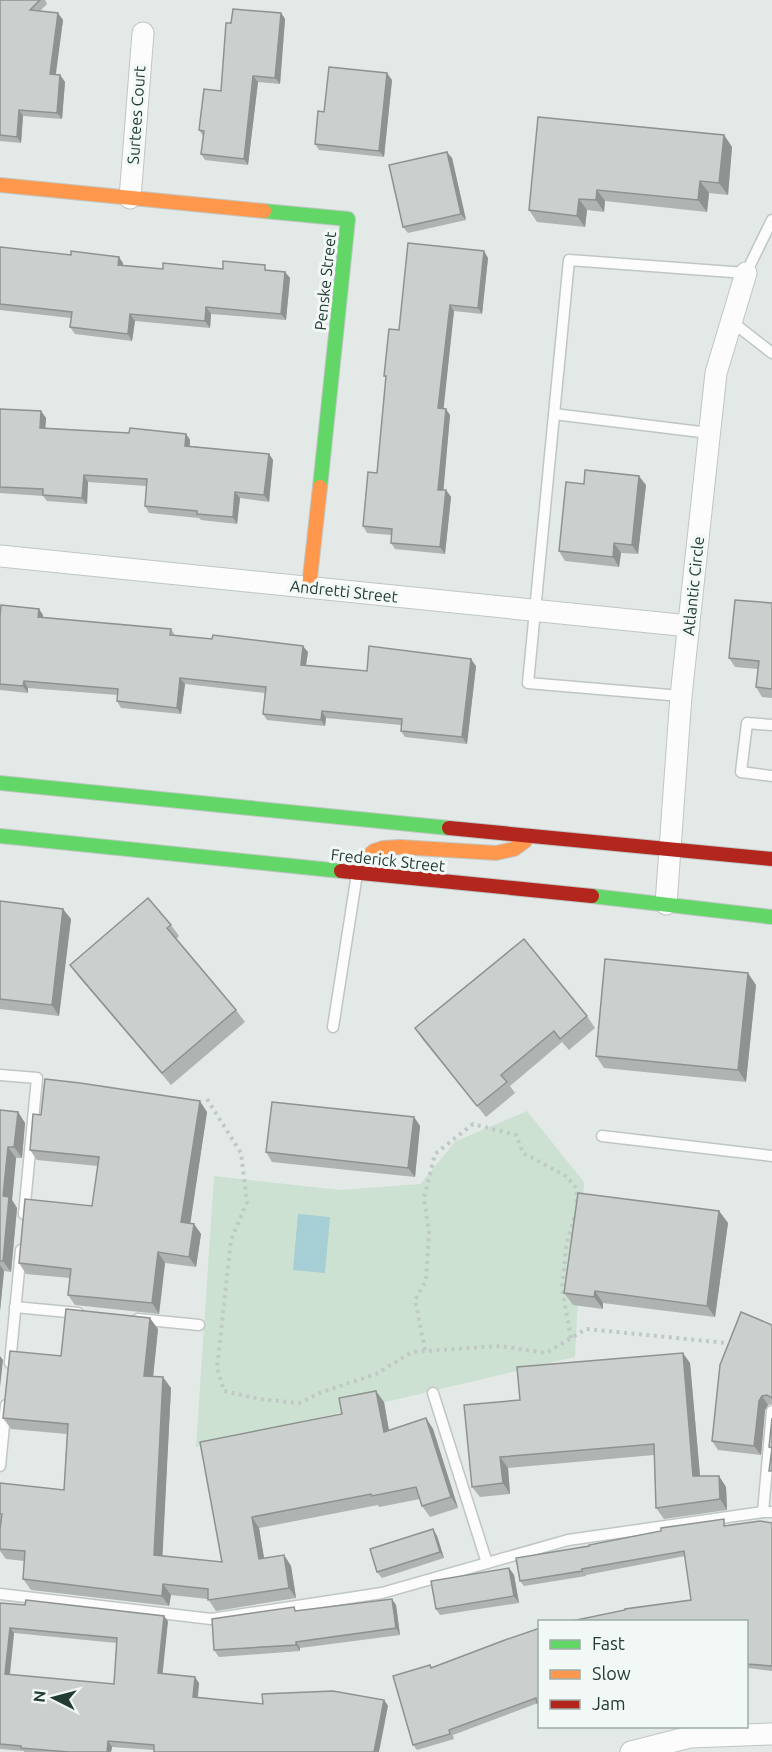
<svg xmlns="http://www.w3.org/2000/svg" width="772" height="1752" font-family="Ubuntu,sans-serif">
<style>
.green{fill:#cde1d3}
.water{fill:#a5ced5}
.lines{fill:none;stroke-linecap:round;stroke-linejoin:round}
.lane-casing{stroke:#c0c6c3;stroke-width:13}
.street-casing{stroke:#c0c6c3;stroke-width:23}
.fast-casing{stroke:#bfc6c3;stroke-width:16}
.slow-casing{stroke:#bfc6c3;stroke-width:16}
.jam-casing{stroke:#bfc6c3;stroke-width:16}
.path{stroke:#c0c9c5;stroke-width:4;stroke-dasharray:3 4.5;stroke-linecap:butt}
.lane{stroke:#fbfcfb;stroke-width:10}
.street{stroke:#fbfcfb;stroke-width:21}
.fast{stroke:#63d668;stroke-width:14}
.slow{stroke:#ff974d;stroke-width:14}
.jam{stroke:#b3261e;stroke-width:14}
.wall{fill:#afb3b1;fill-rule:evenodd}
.shaded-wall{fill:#8e9290}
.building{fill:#cbd0ce;stroke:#8e9290;stroke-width:1.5;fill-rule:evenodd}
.labels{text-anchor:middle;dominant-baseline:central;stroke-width:6;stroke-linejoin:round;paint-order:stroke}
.street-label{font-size:16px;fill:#223b35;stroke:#f2f8f5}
</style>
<rect width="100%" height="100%" fill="#e3e9e6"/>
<polygon class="green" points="527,1111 584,1182 575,1357 196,1447 214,1176 340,1190 420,1184 456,1141"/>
<polygon class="water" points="298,1214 330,1217 325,1273 293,1270"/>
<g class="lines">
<defs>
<g id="lane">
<polyline points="731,321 772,353"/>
<polyline points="554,414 709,433"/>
<polyline points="681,696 528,683 569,260 746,273 772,220"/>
<polyline points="772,725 747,723 741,772 772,776"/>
<polyline points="333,1027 357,874"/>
<polyline points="0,1075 37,1078 24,1214"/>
<polyline points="602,1136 772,1156"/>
<polyline points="15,1307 78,1313"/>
<polyline points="138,1319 199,1325"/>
<polyline points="10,1363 21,1250"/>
<polyline points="433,1393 487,1563"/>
<polyline points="0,1466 6,1405"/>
<polyline points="763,1512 772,1411"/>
<polyline points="0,1594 211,1619 382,1593 568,1540 763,1512 772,1512"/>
</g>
<g id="street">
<polyline points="130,198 143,33"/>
<polyline points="0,556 689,626"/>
<polyline points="666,904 681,696 716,373 746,273"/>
<polyline points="631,1752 690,1737 772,1734"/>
</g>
<g id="fast">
<polyline points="264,211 348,219 320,487"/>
<polyline points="0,783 449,828"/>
<polyline points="0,836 341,871"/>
<polyline points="592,896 772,917"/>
</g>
<g id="slow">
<polyline points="0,185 264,211"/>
<polyline points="309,587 320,487"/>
<polyline points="357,873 367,857 374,851 383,848 400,847 496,853 514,849 525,841"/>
</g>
<g id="jam">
<polyline points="449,828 772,859"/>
<polyline points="341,871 592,896"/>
</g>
</defs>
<use href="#lane" class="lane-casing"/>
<use href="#street" class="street-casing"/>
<use href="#fast" class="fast-casing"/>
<use href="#slow" class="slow-casing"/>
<use href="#jam" class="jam-casing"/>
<g class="path">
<polyline points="207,1099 241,1153 247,1202 231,1240 217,1368 224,1391 259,1399 299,1403 322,1392 376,1374 412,1352 501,1346 546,1353 586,1329 727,1343"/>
<polyline points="571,1338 562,1289 566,1246 575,1215"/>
<polyline points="425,1350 415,1300 426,1280 429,1232 424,1198 435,1154 473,1124 516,1135 523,1153 566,1176 577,1189 576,1207"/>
</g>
<use href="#lane" class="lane"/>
<use href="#street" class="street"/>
<use href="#fast" class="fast"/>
<use href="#slow" class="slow"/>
<use href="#jam" class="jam"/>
</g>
<g class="wall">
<polygon points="0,0 45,0 47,4 40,11 63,20 55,75 60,75 65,82 62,119 23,116 21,143 0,141"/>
<polygon points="281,13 285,19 280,84 258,82 248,165 205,160 201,154 203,136 199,130 221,91 231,23"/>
<polygon points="392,80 384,157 319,150 315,144 324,112"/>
<polygon points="724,135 732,147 728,195 709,193 707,212 605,201 604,212 587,210 585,227 537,222 529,210"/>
<polygon points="452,158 466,220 408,233 403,227"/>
<polygon points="0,247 123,263 123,266 163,269 223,269 285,272 290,278 286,320 211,314 210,328 135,321 132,341 75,334 70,327 71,318 0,310"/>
<polygon points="488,258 482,314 454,311 443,408 450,415 443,490 446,490 451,497 445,554 395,549 391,543 391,535 367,533 363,526 377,473 386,378 384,376 399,330"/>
<polygon points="0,409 41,411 46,418 45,428 129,433 186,434 190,440 190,446 269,454 273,460 269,502 240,498 237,524 201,520 199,518 149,513 145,506 147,486 88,482 87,504 47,501 43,496 0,493"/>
<polygon points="584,484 646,485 638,554 621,553 619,567 565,561 559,551"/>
<polygon points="772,603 772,698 762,697 756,687 758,669 735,667 729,658"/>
<polygon points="39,609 43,615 43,618 171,629 175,635 308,652 306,665 367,671 476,666 467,744 405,737 401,731 401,725 326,718 325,726 267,720 263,714 265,693 185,684 181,714 121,708 117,701 118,695 28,688 28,693 0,690 0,617"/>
<polygon points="0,901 71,919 59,1016 0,1009"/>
<polygon points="171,925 179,936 176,939 236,1010 245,1022 171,1085 78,976 70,965"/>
<polygon points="756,985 746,1082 604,1068 596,1056"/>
<polygon points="587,1016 595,1028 569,1050 562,1042 510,1086 515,1093 486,1117 423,1040 415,1028"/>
<polygon points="0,1110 18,1112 25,1123 22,1158 16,1158 12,1200 17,1208 11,1272 4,1271 0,1311"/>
<polygon points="207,1112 190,1223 194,1224 201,1234 196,1267 165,1263 159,1314 75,1305 68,1295 70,1278 26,1274 19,1263 92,1206 98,1166 37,1160 30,1150 41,1115"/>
<polygon points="414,1117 420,1126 415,1177 272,1162 266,1152"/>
<polygon points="719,1211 728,1223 715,1317 603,1303 603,1309 573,1305 564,1293"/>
<polygon points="772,1325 772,1404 768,1405 765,1410 761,1455 718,1450 712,1441"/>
<polygon points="158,1329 153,1377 171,1388 162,1556 222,1562 200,1442 342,1414 384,1402 389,1430 426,1418 433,1429 458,1508 430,1517 422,1506 420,1499 379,1507 378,1505 259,1528 264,1558 284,1555 291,1566 296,1598 216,1611 208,1599 171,1595 169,1606 31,1590 23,1579 24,1561 6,1559 0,1551 0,1483 64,1490 67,1434 11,1429 3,1418 61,1356"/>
<polygon points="690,1363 700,1476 719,1476 726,1487 727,1510 664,1519 656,1508 654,1455 508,1468 510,1494 480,1497 472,1487 520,1400"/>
<polygon points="772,1523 772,1671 747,1668 747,1622 691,1600 685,1556 586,1575 586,1576 524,1586 520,1581 728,1525 728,1526"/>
<polygon points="433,1529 437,1536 444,1558 382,1578 377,1572"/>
<polygon points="509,1568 514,1575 519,1603 440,1615 436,1609"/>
<path d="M 0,1603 L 168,1621 L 162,1674 L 199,1683 L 198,1698 L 263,1704 L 384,1700 L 388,1706 L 154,1750 L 112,1747 L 111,1752 L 24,1752 L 24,1751 L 0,1749 ZM 14,1633 L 117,1643 L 114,1684 L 10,1675 Z"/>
<polygon points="396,1605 400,1635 300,1648 300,1651 219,1657 214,1650 297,1611"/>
<polygon points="540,1628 540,1706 538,1703 453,1735 454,1739 417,1750 413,1745 432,1668"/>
</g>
<g class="shaded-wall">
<polygon points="58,13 63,20 55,81 50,74"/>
<polygon points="281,13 285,19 280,84 275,78"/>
<polygon points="387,73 392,80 384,157 379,151"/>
<polygon points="60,75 65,82 62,119 57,113"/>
<polygon points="253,76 258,82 248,165 244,159"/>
<polygon points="19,110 23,116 21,143 17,137"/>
<polygon points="724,135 732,147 728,195 719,183"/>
<polygon points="447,152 452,158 466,220 461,214"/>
<polygon points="700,181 709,193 707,212 698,200"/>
<polygon points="597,190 605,201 604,212 596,200"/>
<polygon points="579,199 587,210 585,227 577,216"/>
<polygon points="484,251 488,258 482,314 478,308"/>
<polygon points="119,257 123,263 122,272 118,265"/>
<polygon points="285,272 290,278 286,320 281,314"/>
<polygon points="450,305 454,311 443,414 438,408"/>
<polygon points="206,307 211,314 210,328 205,321"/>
<polygon points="130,314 135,321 132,341 128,334"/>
<polygon points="446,409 450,415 443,496 438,490"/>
<polygon points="41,411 46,418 45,434 40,428"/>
<polygon points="186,434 190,440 189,452 185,446"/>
<polygon points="269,454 273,460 269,502 264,495"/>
<polygon points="84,475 88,482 87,504 82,498"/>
<polygon points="639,476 646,485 638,554 632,545"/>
<polygon points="446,490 451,497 445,554 440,547"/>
<polygon points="235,492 240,498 237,524 233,517"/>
<polygon points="614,543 621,553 619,567 613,557"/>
<polygon points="39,609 43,615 42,624 38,617"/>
<polygon points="303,646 308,652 305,671 301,665"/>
<polygon points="471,659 476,666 467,744 462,737"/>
<polygon points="180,678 185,684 181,714 177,708"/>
<polygon points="24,681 28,688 28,693 23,686"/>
<polygon points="322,711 326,718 325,726 321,720"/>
<polygon points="63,909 71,919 59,1016 52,1005"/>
<polygon points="748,973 756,985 746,1082 738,1070"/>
<polygon points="200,1101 207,1112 189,1232 181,1222"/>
<polygon points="18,1112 25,1123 22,1158 14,1147"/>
<polygon points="414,1117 420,1126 415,1177 408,1168"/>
<polygon points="8,1147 16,1158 12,1200 17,1208 11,1272 3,1261 3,1196"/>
<polygon points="719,1211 728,1223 715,1317 707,1306"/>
<polygon points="194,1224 201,1234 196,1267 189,1257"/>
<polygon points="158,1252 165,1263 159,1314 152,1303"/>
<polygon points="0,1265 4,1271 0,1311"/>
<polygon points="595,1291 603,1303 603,1309 594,1297"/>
<polygon points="150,1318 158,1329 152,1387 144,1376"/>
<polygon points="683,1353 690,1363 701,1487 693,1476"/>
<polygon points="0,1356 3,1360 0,1387"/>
<polygon points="163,1377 171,1388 162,1566 154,1555"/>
<polygon points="376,1391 384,1402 391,1443 384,1432"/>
<polygon points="762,1396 768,1405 765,1410 761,1455 754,1446 759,1401"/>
<polygon points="426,1418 433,1429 458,1508 451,1497"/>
<polygon points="500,1457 508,1468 510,1494 503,1483"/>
<polygon points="719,1476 726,1487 727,1510 720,1499"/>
<polygon points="252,1517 259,1528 266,1570 259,1559"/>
<polygon points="433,1529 437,1536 444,1558 440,1552"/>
<polygon points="284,1555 291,1566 296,1598 289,1588"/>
<polygon points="509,1568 514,1575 519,1603 514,1596"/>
<polygon points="163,1584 171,1595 169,1606 162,1596"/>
<polygon points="392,1599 396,1605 400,1635 396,1628"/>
<polygon points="164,1616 168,1621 162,1679 158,1673"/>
<polygon points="10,1628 14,1633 9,1680 5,1674"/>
<polygon points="296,1642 300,1648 300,1651 296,1645"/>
<polygon points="195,1677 199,1683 197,1702 193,1697"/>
<polygon points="384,1700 388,1706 379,1752 374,1752"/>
<polygon points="108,1741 112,1747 111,1752 107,1752"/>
</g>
<g class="building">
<polygon points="0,0 40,0 30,10 58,13 50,74 60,75 57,113 19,110 17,137 0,135"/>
<polygon points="233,9 281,13 275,78 253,76 244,159 201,154 204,131 199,130 204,89 221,91 226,23 231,23"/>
<polygon points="329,67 387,73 379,151 315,144 318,111 324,112"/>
<polygon points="538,117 724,135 719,183 700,181 698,200 597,190 596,200 579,199 577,216 529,210"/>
<polygon points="447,152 461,214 403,227 389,165"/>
<polygon points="408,243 484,251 478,308 450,305 438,408 446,409 438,490 446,490 440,547 391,543 392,529 363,526 368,472 377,473 386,376 384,376 389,329 399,330"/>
<polygon points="0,247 71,255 71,251 119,257 118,265 163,269 163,263 223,269 223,261 265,265 265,270 285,272 281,314 206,307 205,321 130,314 128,334 70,327 72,312 0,304"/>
<polygon points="0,409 41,411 40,428 129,433 130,428 186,434 185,446 269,454 264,495 235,492 233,517 197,514 197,511 145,506 147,479 84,475 82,498 43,495 43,489 0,487"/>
<polygon points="585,470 639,476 632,545 614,543 613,557 559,551 566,482 584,484"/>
<polygon points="735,600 772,603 772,689 756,687 759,661 729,658"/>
<polygon points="1,605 39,609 38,617 171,629 170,635 212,639 213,635 303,646 301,665 367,671 369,646 471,659 462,737 401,731 402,719 322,711 321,720 263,714 266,687 180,678 177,708 117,701 118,689 24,681 23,686 0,684 0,617"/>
<polygon points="148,898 171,925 167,928 236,1010 162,1073 70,965"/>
<polygon points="0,901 63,909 52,1005 0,999"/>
<polygon points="524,939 587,1016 560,1039 554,1031 501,1075 507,1082 477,1106 415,1028"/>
<polygon points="605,959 748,973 738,1070 596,1056"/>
<polygon points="45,1079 80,1083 200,1101 181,1222 194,1224 189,1257 158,1252 152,1303 68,1295 71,1269 19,1263 25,1199 92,1206 99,1157 30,1150 33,1114 41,1115"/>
<polygon points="272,1102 414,1117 408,1168 266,1152"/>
<polygon points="0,1110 18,1112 14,1147 8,1147 3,1196 9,1197 3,1261 0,1261"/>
<polygon points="578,1193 719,1211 707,1306 595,1291 594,1297 564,1293"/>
<polygon points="66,1309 150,1318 144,1376 163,1377 154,1555 222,1562 200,1442 342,1414 339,1398 376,1391 384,1432 426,1418 451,1497 422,1506 416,1487 372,1496 371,1494 252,1517 259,1559 284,1555 289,1588 208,1600 208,1589 163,1584 162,1596 23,1579 25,1551 0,1549 0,1529 2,1514 0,1514 0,1483 64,1490 68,1424 3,1418 10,1351 61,1356"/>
<polygon points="741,1312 772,1325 772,1398 767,1395 762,1396 759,1401 754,1446 712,1441 720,1365"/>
<polygon points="683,1353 693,1476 719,1476 720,1499 656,1508 654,1444 500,1457 503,1483 472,1487 464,1405 520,1400 517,1367"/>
<polygon points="772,1418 772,1471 769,1471 772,1448 769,1447"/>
<polygon points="724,1519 724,1526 760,1521 772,1523 772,1666 747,1664 747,1622 567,1622 625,1610 625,1609 691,1600 684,1551 582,1569 582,1571 520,1581 516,1558 589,1546 589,1545 661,1531 661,1528"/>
<polygon points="433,1529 440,1552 377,1572 370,1549"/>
<polygon points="509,1568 514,1596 436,1609 431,1581"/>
<polygon points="392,1599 396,1628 296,1642 296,1645 214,1650 212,1619 294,1607 295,1611"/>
<path d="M 26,1600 L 164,1616 L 158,1673 L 195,1677 L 193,1697 L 263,1704 L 262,1694 L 333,1691 L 384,1700 L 374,1752 L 154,1752 L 154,1745 L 108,1741 L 107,1752 L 69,1752 L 21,1748 L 21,1746 L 0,1744 L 0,1603 L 25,1605 ZM 10,1628 L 117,1638 L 114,1684 L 5,1674 Z"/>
<polygon points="540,1628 540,1702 537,1703 536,1698 449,1730 450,1734 413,1745 393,1676 430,1665 431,1668 505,1640"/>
</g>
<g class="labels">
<g class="street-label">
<text transform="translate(136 115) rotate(-86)">Surtees Court</text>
<text transform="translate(325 281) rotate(-84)">Penske Street</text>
<text transform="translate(693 586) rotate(-84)">Atlantic Circle</text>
<text transform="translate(344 591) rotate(6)">Andretti Street</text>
<text transform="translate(388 860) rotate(6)">Frederick Street</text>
</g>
</g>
<rect x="538" y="1620" width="210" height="108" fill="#f2f8f5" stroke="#9faca8" stroke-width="1.5"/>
<rect x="550" y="1640" width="30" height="9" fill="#63d668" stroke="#9faca8" stroke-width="1.5"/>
<text x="592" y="1650" font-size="18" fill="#223b35">Fast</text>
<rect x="550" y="1670" width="30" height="9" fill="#ff974d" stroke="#9faca8" stroke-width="1.5"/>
<text x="592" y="1680" font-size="18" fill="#223b35">Slow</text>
<rect x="550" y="1700" width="30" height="9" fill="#b3261e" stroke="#9faca8" stroke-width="1.5"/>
<text x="592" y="1710" font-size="18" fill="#223b35">Jam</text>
<g transform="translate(54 1698) rotate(276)" stroke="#f2f8f5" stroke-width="4.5" paint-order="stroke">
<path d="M0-4.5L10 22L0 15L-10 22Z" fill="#223b35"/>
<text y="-9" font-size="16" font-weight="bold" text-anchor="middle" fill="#223b35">N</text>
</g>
</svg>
